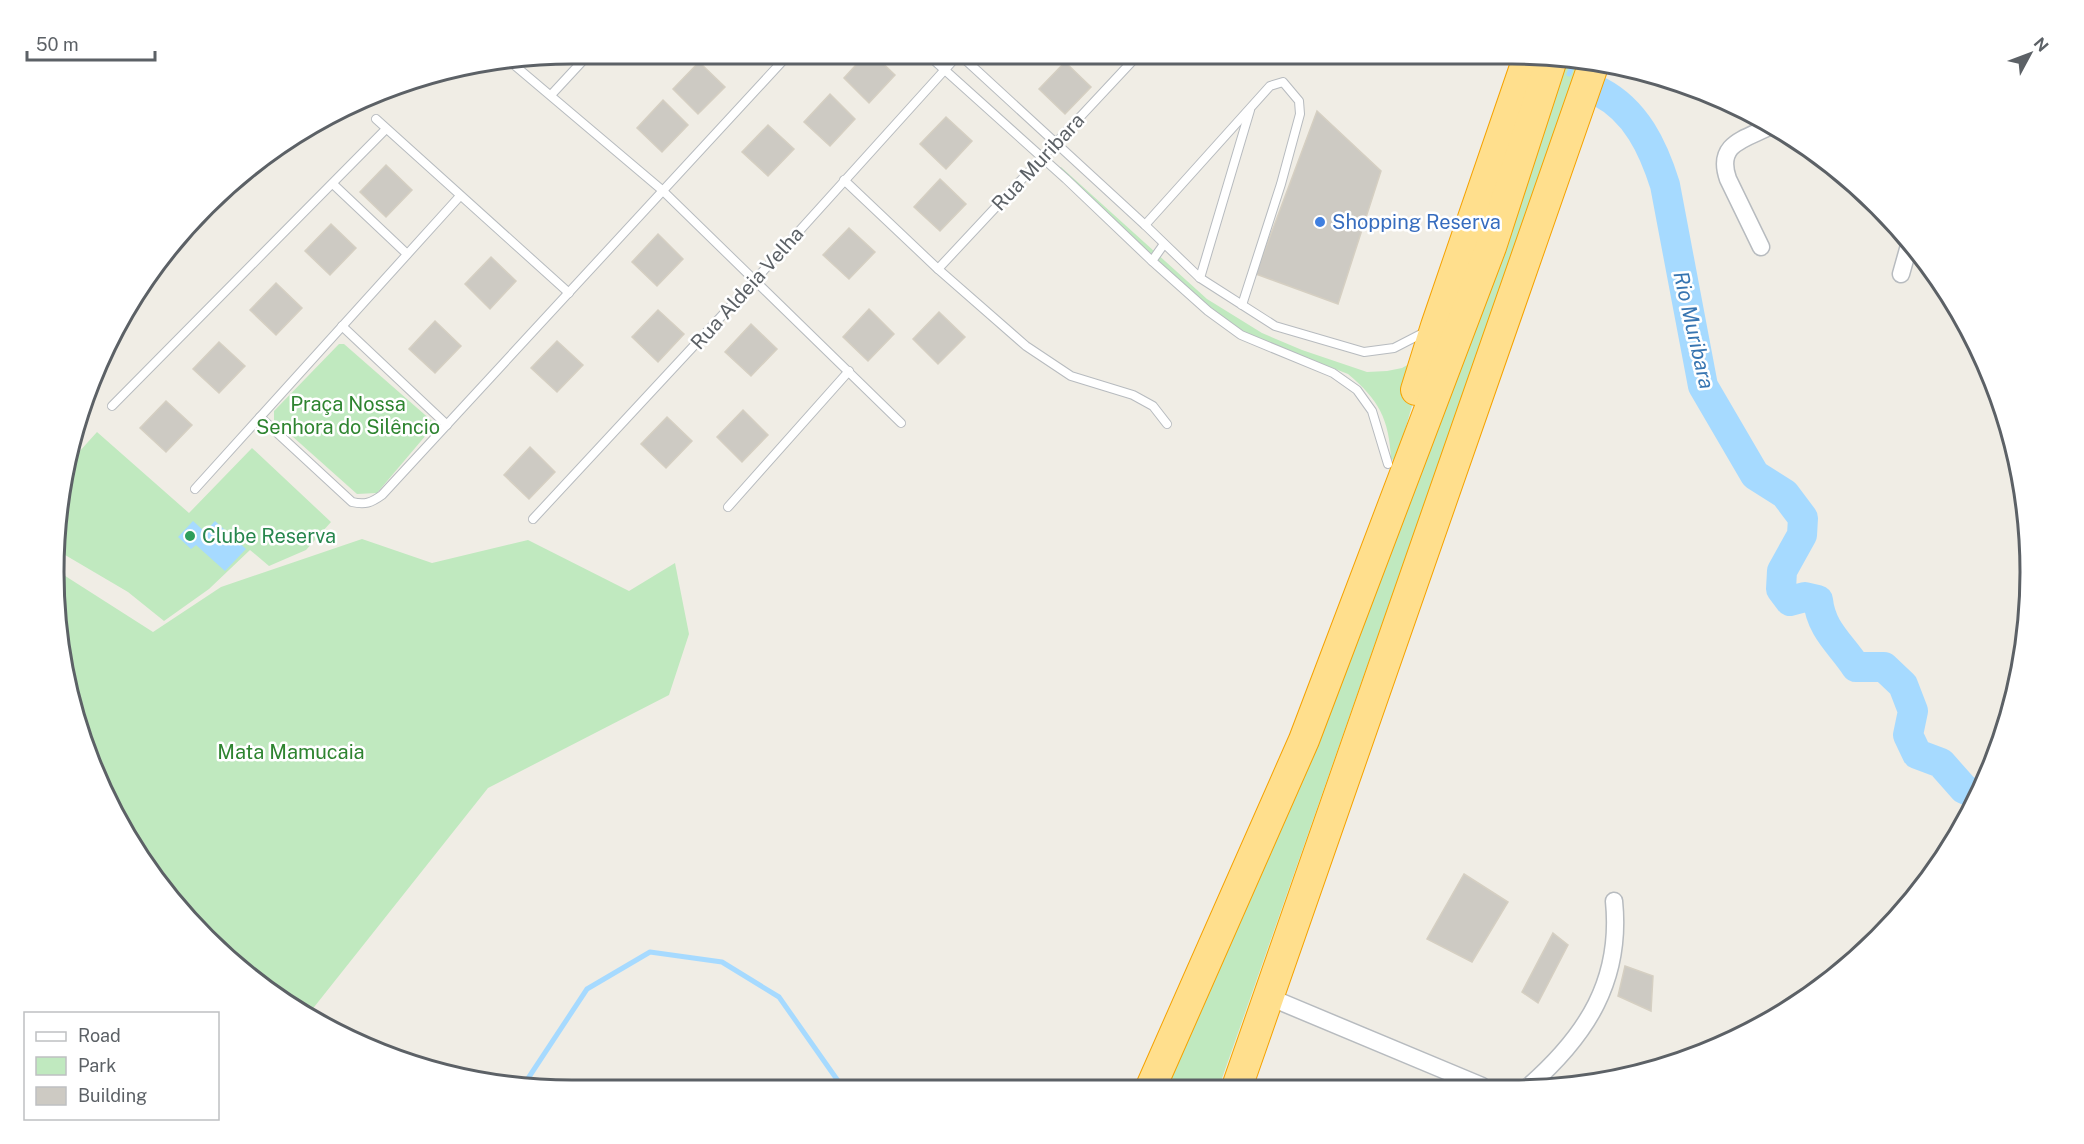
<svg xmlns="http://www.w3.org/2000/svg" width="2084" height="1144" font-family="'Public Sans',sans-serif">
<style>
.green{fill:#c0e9bf}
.water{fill:#a6daff}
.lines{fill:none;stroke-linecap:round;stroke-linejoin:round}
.stream{stroke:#a6daff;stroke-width:5}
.river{stroke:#a6daff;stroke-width:30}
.building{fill:#cdcac3;stroke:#d5cfc2;stroke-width:1.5}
.lane-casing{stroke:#b7bbbf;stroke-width:10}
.street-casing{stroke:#b7bbbf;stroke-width:19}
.highway-casing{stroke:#f5a200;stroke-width:32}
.lane{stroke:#fff;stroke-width:8}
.street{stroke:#fff;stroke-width:16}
.highway{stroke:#ffdf8d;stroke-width:30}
.shop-dot{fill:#3f7fe0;stroke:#fff;stroke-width:2}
.leisure-dot{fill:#2e9e5b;stroke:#fff;stroke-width:2}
.labels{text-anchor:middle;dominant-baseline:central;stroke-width:5;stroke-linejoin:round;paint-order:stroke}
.street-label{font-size:20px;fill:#5c6166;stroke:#fff}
.shop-label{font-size:20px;fill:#366cbe;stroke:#fff;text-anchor:start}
.park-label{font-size:20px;fill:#2e8430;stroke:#fff}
.leisure-label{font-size:20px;fill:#27864d;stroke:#fff;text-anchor:start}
.water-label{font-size:21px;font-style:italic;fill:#3775b1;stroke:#fff}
.rim{fill:none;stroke:#5c6166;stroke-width:3}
</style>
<rect width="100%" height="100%" fill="#f0ede5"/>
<g class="green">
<polygon points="1562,58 1580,61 1219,1087 1163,1087"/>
<path d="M 1061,167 L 1207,299 L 1262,333 L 1302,350 L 1367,372 L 1387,371 L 1402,368 L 1427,354 L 1396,461 L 1391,459 C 1389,419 1379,400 1348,374 L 1250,336 L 1202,304 L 1058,168 Z"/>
<polygon points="339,344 344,344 432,421 432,428 377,493 357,494 274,420 274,411"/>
<polygon points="97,432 189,513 252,448 331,522 306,550 269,566 250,550 209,589 164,621 128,592 60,552 69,463"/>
<polygon points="362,539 432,563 528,540 629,591 675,563 689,634 669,695 488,788 307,1016 183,914 94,771 55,606 59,572 153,632 221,587"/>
</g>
<polygon class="water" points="193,521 205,532 215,521 246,549 225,571 196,545 191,549 178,537"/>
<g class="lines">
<g class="stream">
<polyline points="1569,74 1574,60"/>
<polyline points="523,1086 587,989 650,952 722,962 779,997 843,1088"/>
</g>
<path class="river" d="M 1600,92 C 1636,111 1653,147 1665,185 L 1703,386 L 1755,475 L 1785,494 L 1803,518 L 1802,535 L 1782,571 L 1781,589 L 1790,601 L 1805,597 L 1818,600 C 1821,630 1841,644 1856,667 L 1884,667 L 1903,685 L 1913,711 L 1908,735 L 1917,754 L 1941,763 L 1964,789 L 1977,795"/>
</g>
<g class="building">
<polygon points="866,54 873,54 895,75 869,103 844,78"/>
<polygon points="699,62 725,87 698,114 673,89"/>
<polygon points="1065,62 1091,87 1065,114 1039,89"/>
<polygon points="830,94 855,119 830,146 804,122"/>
<polygon points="663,100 688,125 662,152 637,128"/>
<polygon points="1317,111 1381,171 1338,304 1256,274"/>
<polygon points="946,117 972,141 946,169 920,144"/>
<polygon points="768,125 794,149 768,176 742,152"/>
<polygon points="386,165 412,190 386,217 360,192"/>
<polygon points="940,179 966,204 940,231 914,207"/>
<polygon points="331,224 356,248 330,275 305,251"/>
<polygon points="849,228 875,252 849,279 823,255"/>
<polygon points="658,234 683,259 657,286 632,262"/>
<polygon points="491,257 516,281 490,309 465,284"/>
<polygon points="276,283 302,308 276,335 250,310"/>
<polygon points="869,309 894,334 868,361 843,337"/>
<polygon points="658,310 684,334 658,362 632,337"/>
<polygon points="939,312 965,337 938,364 913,339"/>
<polygon points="435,321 461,346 435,373 409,349"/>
<polygon points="751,324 777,349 751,376 725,352"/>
<polygon points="557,341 583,365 557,392 531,368"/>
<polygon points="219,342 245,366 219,393 193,369"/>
<polygon points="166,401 192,425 166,452 140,428"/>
<polygon points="743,410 768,435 742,462 717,437"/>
<polygon points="667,417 692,441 666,468 641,444"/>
<polygon points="530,447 555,472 529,499 504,475"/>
<polygon points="1464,874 1508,902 1472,962 1427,939"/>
<polygon points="1553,933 1568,945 1538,1003 1522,992"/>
<polygon points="1625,966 1653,976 1651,1011 1618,996"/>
</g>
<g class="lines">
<defs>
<g id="lane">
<polyline points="927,54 1066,179 1152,261 1208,311 1241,335 1333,373 1357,390 1372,411 1388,464"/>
<polyline points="959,54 1145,225 1200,278 1275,326 1364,352 1394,348 1425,332"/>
<polyline points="513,64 662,190 901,423"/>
<polyline points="551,95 589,54"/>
<polyline points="376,119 569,293"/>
<polyline points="844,180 938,269 1026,346 1071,376 1133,395 1153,406 1167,424"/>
<polyline points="333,184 407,254"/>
<polyline points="1145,225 1270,86 1283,82 1299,101 1300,114 1281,184 1242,305"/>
<polyline points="1152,261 1164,244"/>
<polyline points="938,269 1138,55"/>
<polyline points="1200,278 1250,110"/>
<polyline points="342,326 447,425"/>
<polyline points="112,406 386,129"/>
<path d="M 260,417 L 352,502 C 365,505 371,503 382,495 L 789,54"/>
<polyline points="195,489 460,196"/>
<polyline points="728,507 849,371"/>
<polyline points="533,519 755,280 959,54"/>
</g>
<g id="street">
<path d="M 1761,247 L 1728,179 C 1715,142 1747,139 1773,125"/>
<polyline points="1901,274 1910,242"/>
<polyline points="1269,997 1482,1086"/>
<path d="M 1529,1086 C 1587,1035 1622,980 1614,901"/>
</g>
<g id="highway">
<polyline points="1416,390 1436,326 1529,55"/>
<polyline points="1151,1087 1304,740 1491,247 1553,56"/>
<polyline points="1237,1087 1594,63"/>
</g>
</defs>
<use href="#lane" class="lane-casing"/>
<use href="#street" class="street-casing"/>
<use href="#highway" class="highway-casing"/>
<use href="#lane" class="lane"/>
<use href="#street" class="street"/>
<use href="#highway" class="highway"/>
</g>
<circle class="shop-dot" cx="1320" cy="222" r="6"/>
<circle class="leisure-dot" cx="190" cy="536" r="6"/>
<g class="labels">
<g class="street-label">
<text transform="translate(1038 162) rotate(-47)">Rua Muribara</text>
<text transform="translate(747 288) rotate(-48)">Rua Aldeia Velha</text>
</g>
<g class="shop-label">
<text x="1332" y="222">Shopping Reserva</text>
</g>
<g class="park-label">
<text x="348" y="404">Praça Nossa<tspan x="348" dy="23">Senhora do Silêncio</tspan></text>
<text x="291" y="752">Mata Mamucaia</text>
</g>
<g class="leisure-label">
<text x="202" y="536">Clube Reserva</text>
</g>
<g class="water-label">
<text transform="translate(1694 330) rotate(77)">Rio Muribara</text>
</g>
</g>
<path d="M0 0H2084V1144H0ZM572 64H1512A508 508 0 0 1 2020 572V572A508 508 0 0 1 1512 1080H572A508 508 0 0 1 64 572V572A508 508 0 0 1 572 64Z" fill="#fff" fill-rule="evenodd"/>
<path class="rim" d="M572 64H1512A508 508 0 0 1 2020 572V572A508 508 0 0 1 1512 1080H572A508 508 0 0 1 64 572V572A508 508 0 0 1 572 64Z"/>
<rect x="24" y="1012" width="195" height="108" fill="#ffffff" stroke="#bec0c2" stroke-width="1.5"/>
<rect x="36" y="1032" width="30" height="9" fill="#ffffff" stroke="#bec0c2" stroke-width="1.5"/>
<text x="78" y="1042" font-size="18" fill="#5c6166">Road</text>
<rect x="36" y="1057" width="30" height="18" fill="#c0e9bf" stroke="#bec0c2" stroke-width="1.5"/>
<text x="78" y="1072" font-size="18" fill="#5c6166">Park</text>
<rect x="36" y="1087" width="30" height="18" fill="#cdcac3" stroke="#bec0c2" stroke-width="1.5"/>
<text x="78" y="1102" font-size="18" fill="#5c6166">Building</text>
<g transform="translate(2030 54) rotate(49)" stroke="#ffffff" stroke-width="4.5" paint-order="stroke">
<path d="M0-4.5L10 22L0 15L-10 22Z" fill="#5c6166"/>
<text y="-9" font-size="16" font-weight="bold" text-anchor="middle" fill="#5c6166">N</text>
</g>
<path d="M27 51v9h128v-9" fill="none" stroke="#5c6166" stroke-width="3"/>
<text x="36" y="51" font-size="18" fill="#5c6166" stroke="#ffffff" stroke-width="4.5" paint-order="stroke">50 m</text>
</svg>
